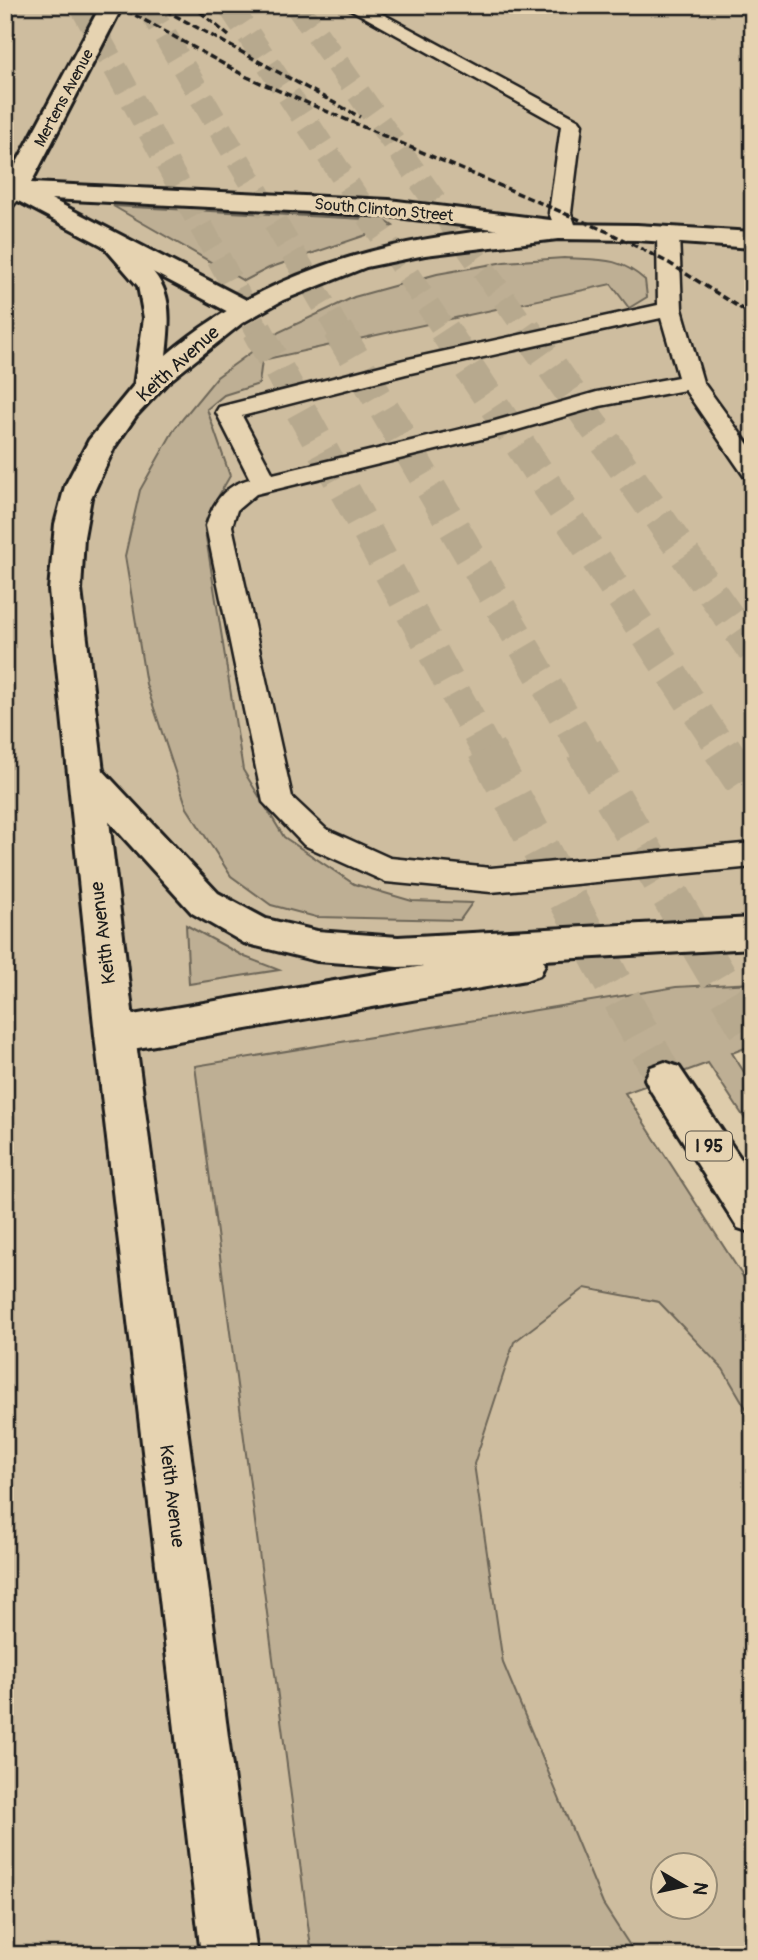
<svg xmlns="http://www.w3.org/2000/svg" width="758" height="1960" font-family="Pangolin,sans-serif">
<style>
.built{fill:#cebd9f;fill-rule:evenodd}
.green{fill:#beaf94;stroke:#6d6658;stroke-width:2}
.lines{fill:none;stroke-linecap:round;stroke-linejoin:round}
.motorway-tunnel-far2{stroke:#b7a98e;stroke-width:24;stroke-dasharray:24 12;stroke-linecap:butt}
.motorway-tunnel-far1{stroke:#b7a98e;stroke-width:31;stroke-dasharray:31 15;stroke-linecap:butt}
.motorway-tunnel{stroke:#b7a98e;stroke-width:38;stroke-dasharray:38 19;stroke-linecap:butt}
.service-casing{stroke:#1c1c1c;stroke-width:5}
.minor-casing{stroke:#1c1c1c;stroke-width:6}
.secondary-casing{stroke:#1c1c1c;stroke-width:6}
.primary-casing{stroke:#1c1c1c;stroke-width:6}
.motorway-casing{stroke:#1c1c1c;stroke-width:6}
.service{fill:#e6d3b1;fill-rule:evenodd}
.minor{fill:#e6d3b1;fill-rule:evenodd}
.secondary{fill:#e6d3b1;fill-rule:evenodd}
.primary{fill:#e6d3b1;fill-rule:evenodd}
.motorway{fill:#e6d3b1;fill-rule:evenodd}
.rail{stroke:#1c1c1c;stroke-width:3.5;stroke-dasharray:7 3.5;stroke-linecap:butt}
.labels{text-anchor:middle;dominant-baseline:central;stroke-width:6;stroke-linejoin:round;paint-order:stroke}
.far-street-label{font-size:16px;fill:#1c1c1c;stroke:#e6d3b1}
.shield{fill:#e6d3b1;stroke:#595349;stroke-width:2}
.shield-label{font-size:18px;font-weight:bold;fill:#1c1c1c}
.street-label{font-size:19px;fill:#1c1c1c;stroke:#e6d3b1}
</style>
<rect width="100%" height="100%" fill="#deccab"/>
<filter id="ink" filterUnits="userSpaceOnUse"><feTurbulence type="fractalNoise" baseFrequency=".0143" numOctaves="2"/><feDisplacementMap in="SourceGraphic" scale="14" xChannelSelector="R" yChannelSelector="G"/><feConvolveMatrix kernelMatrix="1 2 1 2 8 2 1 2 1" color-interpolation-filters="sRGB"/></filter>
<g filter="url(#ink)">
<path class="built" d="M 5,5 L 753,5 L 753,1045 L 625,1093 L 753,1292 L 753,1955 L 5,1955 ZM 664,1866 L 706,1866 L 706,1908 L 664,1908 Z"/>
<g class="green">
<polygon points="113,206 384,220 393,226 269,268 244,281"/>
<path d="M 564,258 C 599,260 618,256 645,280 L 647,297 L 629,308 L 611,284 L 262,360 L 259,384 L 224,395 L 207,409 L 230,476 L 210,511 L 205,531 L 243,770 L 284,837 L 354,884 L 412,901 L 472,903 L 460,920 L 316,917 L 271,905 L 231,876 L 187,808 L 146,684 L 125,556 L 140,490 L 175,428 L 217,377 L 279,332 L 354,297 L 437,274 L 504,262 Z"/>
<polygon points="186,925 245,957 279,970 189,984"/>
<polygon points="753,983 753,1045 732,1053 753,1086 753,1131 708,1063 625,1093 753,1292 753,1420 723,1369 659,1302 585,1288 514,1342 474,1464 503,1663 603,1904 636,1955 312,1955 195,1066 676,987"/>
</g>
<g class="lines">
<g class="motorway-tunnel-far2">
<polyline points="81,5 258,331"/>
<polyline points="147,5 339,331"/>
<polyline points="229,5 445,331"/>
<polyline points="296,5 527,331"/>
</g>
<g class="motorway-tunnel-far1">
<polyline points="257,330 487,751"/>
<polyline points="338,330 585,751"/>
<polyline points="444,330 723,751"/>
<polyline points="526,330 753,651"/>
</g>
<g class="motorway-tunnel">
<polyline points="486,749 665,1079"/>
<polyline points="584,749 753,1037"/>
<polyline points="722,749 753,796"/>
</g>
<defs>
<g id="service">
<polygon points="343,5 366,5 579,120 582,124 571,213 577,230 574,235 558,235 549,213 561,126"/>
<polygon points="15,184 26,190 13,206 5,207 5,188"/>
<path d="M 668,228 L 679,235 L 682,309 L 703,382 L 753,451 L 753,478 L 744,476 L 685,390 L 600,406 L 510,432 L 256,494 L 237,510 L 232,526 L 292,797 L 326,829 L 390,858 L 491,868 L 753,843 L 753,867 L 491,892 L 386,882 L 304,845 L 263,802 L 206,526 C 213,502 225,485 250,479 L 216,412 L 219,407 L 404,360 L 658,305 L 657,235 ZM 661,318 L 678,377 L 597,392 L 495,421 L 273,474 L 242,416 L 406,374 Z"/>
</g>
<polygon id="minor" points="101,5 123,5 31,183 389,200 566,222 575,225 579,230 575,235 566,238 389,216 51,199 254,304 258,310 254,316 236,316 5,194 5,185"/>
<path id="secondary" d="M 558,224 L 637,225 L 753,232 L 753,248 L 637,240 L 558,239 L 425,255 L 366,267 L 283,300 L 242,323 L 168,382 L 136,416 L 114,448 L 91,498 L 84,537 L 81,590 L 135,1035 L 129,1047 L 115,1052 L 101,1047 L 95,1035 L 49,590 L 55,524 L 65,486 L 89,440 L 134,385 L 144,318 L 138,286 L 99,241 L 103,236 L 121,236 C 165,284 174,286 166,355 C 277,260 416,233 558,224 Z"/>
<polygon id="primary" points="115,1018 129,1023 135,1035 257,1955 201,1955 95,1035 101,1023"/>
<g id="motorway">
<polygon points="85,760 97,764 218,893 266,919 317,931 398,937 753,918 753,948 543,960 545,964 540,975 526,980 115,1052 101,1047 95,1035 101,1023 115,1018 423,966 398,967 317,961 244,943 192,913 73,782 68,773 73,764"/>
<polygon points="665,1062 679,1067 753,1177 753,1233 738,1228 651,1091 645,1079 651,1067"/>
</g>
</defs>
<use href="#service" class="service-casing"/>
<use href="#minor" class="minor-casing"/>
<use href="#secondary" class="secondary-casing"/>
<use href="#primary" class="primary-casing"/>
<use href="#motorway" class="motorway-casing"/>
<use href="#service" class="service"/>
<use href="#minor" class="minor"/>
<use href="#secondary" class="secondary"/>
<use href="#primary" class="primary"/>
<use href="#motorway" class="motorway"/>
<g class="rail">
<polyline points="117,5 247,77 608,232 669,263 753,316"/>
<polyline points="156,5 360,117"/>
<polyline points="192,5 229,36"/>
</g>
</g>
</g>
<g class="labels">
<g class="far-street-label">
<text transform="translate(64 98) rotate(-62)">Mertens Avenue</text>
<text transform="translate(384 210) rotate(5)">South Clinton Street</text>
</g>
<rect class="shield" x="686" y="1131.5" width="46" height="29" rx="5"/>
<g class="shield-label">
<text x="709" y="1146">I 95</text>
</g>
<g class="street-label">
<text transform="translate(178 364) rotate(-42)">Keith Avenue</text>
<text transform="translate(103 933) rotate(-97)">Keith Avenue</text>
<text transform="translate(172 1496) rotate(83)">Keith Avenue</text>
</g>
</g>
<rect width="758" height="1960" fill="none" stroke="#e6d3b1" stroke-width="28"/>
<rect x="14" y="14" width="730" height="1932" fill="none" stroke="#1c1c1c" stroke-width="2.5" filter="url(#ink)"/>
<g transform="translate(684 1886) rotate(99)"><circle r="33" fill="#e6d3b1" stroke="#958a75" stroke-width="2"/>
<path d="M0-5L12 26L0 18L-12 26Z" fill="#1c1c1c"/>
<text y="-10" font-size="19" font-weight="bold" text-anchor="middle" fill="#1c1c1c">N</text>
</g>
</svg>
